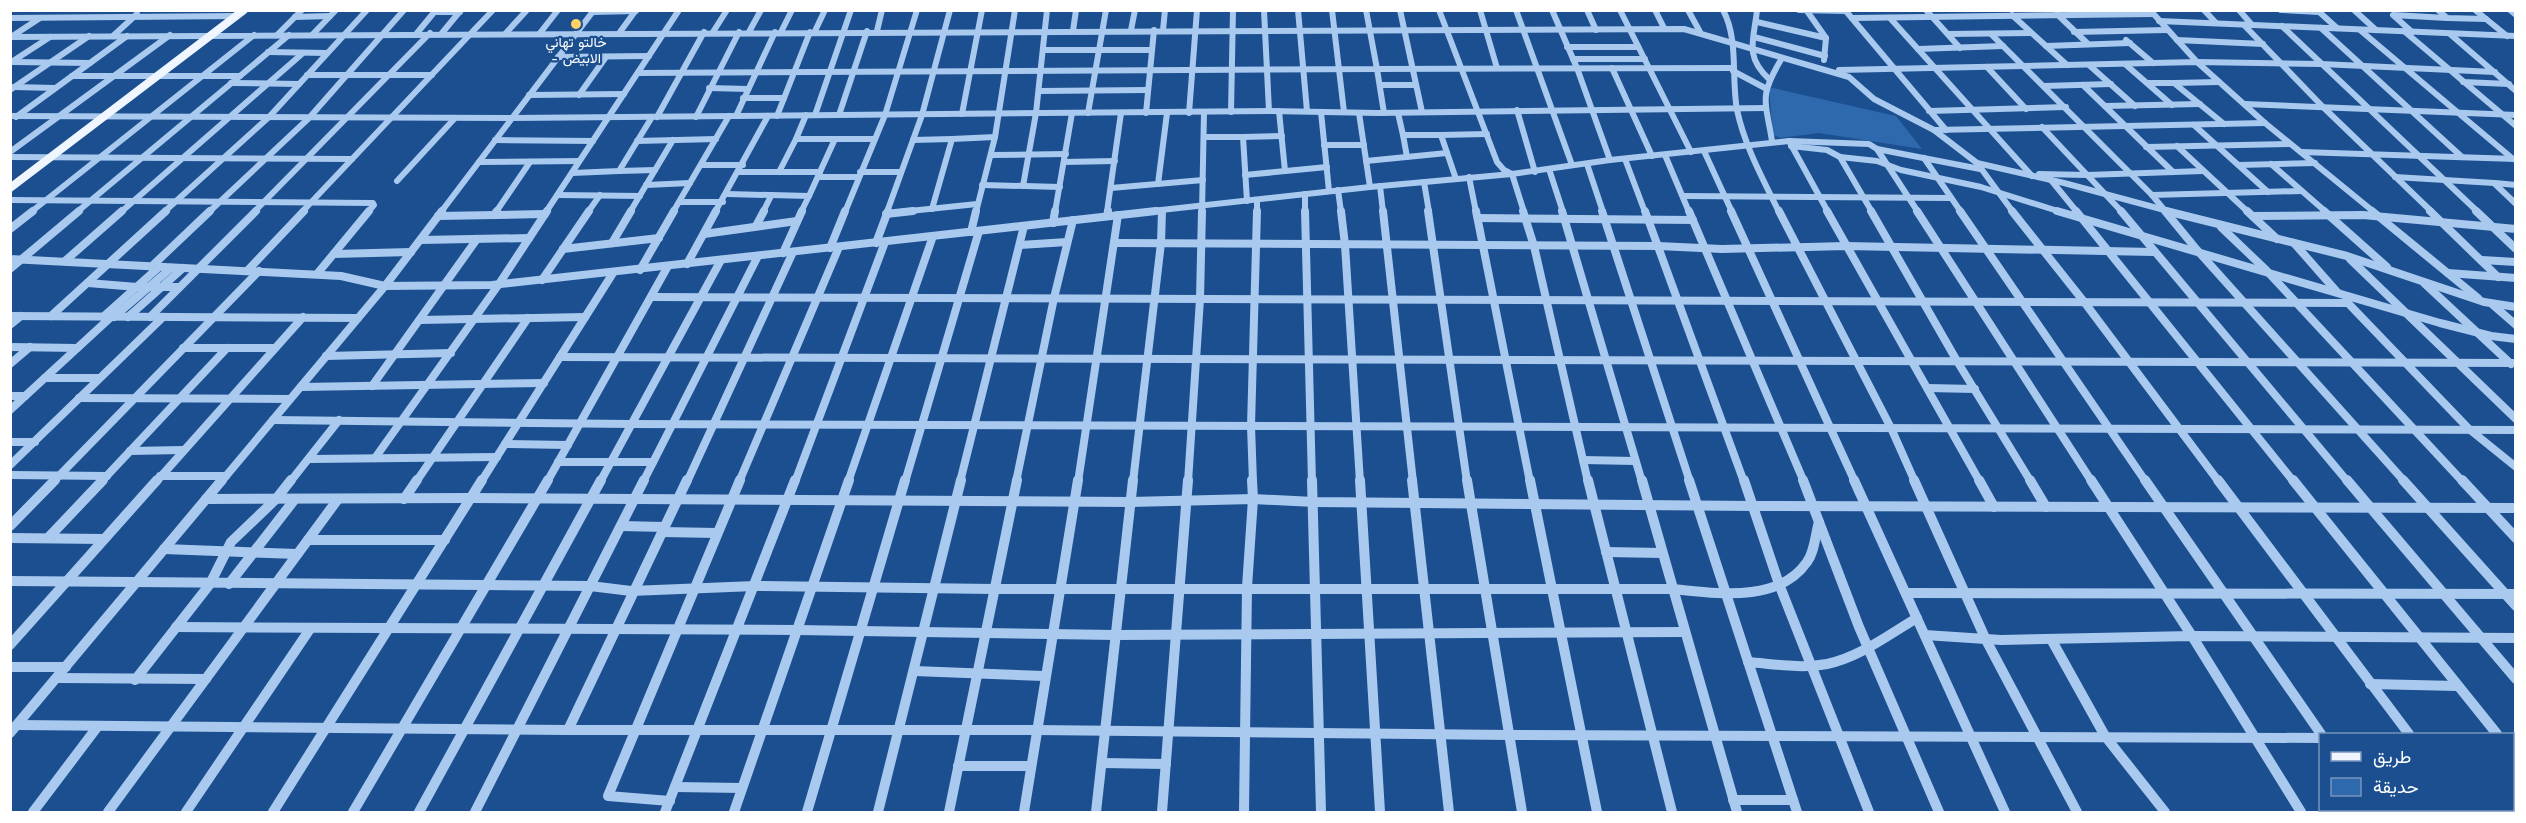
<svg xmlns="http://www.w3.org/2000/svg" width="2526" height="823" font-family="'Work Sans',Vazirmatn,sans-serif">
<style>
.green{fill:#2e69ad}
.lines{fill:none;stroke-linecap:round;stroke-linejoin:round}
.minor-far2{stroke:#a9c9ee;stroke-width:6}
.minor-far1{stroke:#a9c9ee;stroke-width:8}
.minor{stroke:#a9c9ee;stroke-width:10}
.major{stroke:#f0f6ff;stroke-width:8}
.poi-dot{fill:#ffd166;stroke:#1b4f8f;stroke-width:2}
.labels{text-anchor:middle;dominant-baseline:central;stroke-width:4.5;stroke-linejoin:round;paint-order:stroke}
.far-poi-label{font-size:14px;fill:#fff;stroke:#1b4f8f}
</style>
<rect width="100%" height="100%" fill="#1b4f8f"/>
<polygon class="green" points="1773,88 1896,116 1922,149 1819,133 1780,138 1773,135 1769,89"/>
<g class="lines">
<g class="minor-far2">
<polyline points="1264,10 1269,111"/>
<polyline points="1298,10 1307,111"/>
<polyline points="1332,10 1344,112"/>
<polyline points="1400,10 1422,112"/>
<polyline points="1439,10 1497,162 1504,170 1512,174 1524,212"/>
<polyline points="1480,10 1497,68"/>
<polyline points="1516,10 1572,165"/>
<polyline points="1552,10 1577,68 1610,160"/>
<polyline points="1587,10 1596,30"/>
<polyline points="1620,10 1691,152"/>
<polyline points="1655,10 1664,28"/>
<polyline points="1688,10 1700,32"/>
<path d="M 1723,10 C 1739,40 1731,77 1737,110 C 1745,147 1763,179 1779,212"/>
<path d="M 1757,10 C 1754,40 1744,56 1769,79"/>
<polyline points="1799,10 1846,11"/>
<polyline points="1845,10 1946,130"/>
<polyline points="1926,10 1960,48"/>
<polyline points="2150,10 2197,62 2265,123 2374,212"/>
<polyline points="2204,10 2216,23"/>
<polyline points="2239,10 2252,25"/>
<polyline points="2281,10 2319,12"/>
<polyline points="2317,10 2337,28"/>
<polyline points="2354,10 2376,30"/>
<polyline points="2438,10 2447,18 2486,19"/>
<polyline points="2475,10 2507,36"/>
<polyline points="2510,10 2516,15"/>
<polyline points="1807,11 1826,38 1824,60"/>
<polyline points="435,12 460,12"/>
<polyline points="593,12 636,11"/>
<polyline points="2057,14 2088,44"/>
<polyline points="2012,15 2067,65"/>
<polyline points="295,17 330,16"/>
<polyline points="10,18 237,16"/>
<polyline points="1852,18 2153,14"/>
<polyline points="1890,18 2032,176"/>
<polyline points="2159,21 2516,36"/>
<polyline points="1757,22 1826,38"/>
<polyline points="2244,25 2322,106 2432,212"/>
<polyline points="2282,26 2478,212"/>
<polyline points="2321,28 2462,157"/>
<polyline points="1131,30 1135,10"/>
<polyline points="1163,30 1165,10"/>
<polyline points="2360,30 2513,159"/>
<polyline points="815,31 825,10"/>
<polyline points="877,31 882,10"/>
<polyline points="1073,31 1076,10"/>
<polyline points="2404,31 2516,126"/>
<polyline points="620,32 636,10"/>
<polyline points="713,32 727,10"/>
<polyline points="749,32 761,10"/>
<polyline points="781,32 792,10"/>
<polyline points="2074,32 2167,30"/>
<polyline points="2412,32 2393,15 2447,18"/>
<polyline points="417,33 436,10"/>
<polyline points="442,33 461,10"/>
<polyline points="506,33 527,10"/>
<polyline points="540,33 558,10"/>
<polyline points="313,34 336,10"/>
<polyline points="1948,34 2031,33"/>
<polyline points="1991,34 2152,195 2166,212"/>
<polyline points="2450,34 2516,91"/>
<polyline points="277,35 302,10"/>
<polyline points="113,36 137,14"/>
<polyline points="10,37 1684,29 1849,77 1874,99 1934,130 1977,163 2064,183 2172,212"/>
<polyline points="11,37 40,18"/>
<polyline points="1754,37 1825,56"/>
<polyline points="2126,40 2153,63"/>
<polyline points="2177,40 2263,44"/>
<polyline points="2046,46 2130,43"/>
<polyline points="1567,47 1638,47"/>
<polyline points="1918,49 2003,46"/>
<polyline points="1044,50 1152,50"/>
<polyline points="268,52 327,53"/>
<polyline points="558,57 649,56"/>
<polyline points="1573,59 1645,59"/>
<polyline points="13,61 50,37"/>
<polyline points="12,62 90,63"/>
<polyline points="2125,64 2172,105"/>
<polyline points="2089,65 2135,106"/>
<polyline points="1987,67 2026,109"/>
<polyline points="1612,68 1652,156"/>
<polyline points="1839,70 2197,62 2321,64 2495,72"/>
<polyline points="1733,71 1765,88"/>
<polyline points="638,73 1377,69 1366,10"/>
<polyline points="307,75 432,75"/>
<polyline points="72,76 240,76"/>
<polyline points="2463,82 2509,84"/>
<polyline points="231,83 299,84"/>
<polyline points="2148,83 2174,83 2224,124"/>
<polyline points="2174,83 2219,82"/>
<polyline points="1380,85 1416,85"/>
<polyline points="2083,85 2173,172"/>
<polyline points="2044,86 2111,84"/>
<polyline points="14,87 55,88"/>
<polyline points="709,88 748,89"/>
<polyline points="10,90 89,36"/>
<polyline points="1039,91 1148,90"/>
<polyline points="529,95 624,94"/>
<polyline points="579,95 606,57"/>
<polyline points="743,98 784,98"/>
<polyline points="2245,104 2516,115"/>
<polyline points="2105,106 2200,104"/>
<polyline points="1517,110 1535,172"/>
<polyline points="1279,111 1285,171"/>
<polyline points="1929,111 2066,107"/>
<polyline points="1231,112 1233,10"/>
<polyline points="1321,112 1329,191"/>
<polyline points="1088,113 1106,10"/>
<polyline points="1146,113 1154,30"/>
<polyline points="1189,113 1197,10"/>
<polyline points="1359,113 1370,187"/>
<polyline points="1384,113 1377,69 1733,68"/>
<polyline points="1398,113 1403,135 1441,135"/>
<polyline points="962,114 982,10"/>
<polyline points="806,115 796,139 835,139 809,196"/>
<polyline points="815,115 851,10"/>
<polyline points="839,115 867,31"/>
<polyline points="10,116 512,118 1269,111 1378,113 1766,108"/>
<polyline points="736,116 775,32"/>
<polyline points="777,116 810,32"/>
<polyline points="16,117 127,36"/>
<polyline points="657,117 704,32"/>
<polyline points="696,117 739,32"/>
<polyline points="2194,125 2268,192"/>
<polyline points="2042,127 2122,212"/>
<polyline points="1934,130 2265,123"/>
<polyline points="1403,135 1407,157"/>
<polyline points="1204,137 1243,137 1247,201"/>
<polyline points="1243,137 1282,136"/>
<polyline points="835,139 874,139"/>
<polyline points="495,140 593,141"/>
<polyline points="913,140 952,139"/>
<polyline points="637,141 716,139"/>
<path d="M 1772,141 C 1765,99 1759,96 1782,58"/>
<polyline points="1789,141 1869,144 1877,149 1980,169"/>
<polyline points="1324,145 1364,145"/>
<polyline points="1791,146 1827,150 1840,157 1877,161 1901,170 1981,187 2061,212"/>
<polyline points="2177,146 2248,212"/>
<polyline points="2146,147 2290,144"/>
<polyline points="1877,149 1918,212"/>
<polyline points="1704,151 1732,212"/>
<polyline points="10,152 170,35"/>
<polyline points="2301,152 2516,159"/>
<polyline points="991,155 1066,154"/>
<polyline points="1665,155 1689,212"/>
<polyline points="10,157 352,159"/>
<polyline points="1840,157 1872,212"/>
<polyline points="1924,158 1961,212"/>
<polyline points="1625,159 1645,212"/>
<polyline points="1366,161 1447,153"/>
<polyline points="479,162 579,161"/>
<polyline points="1064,162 1115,161"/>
<polyline points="1977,163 2013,212"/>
<polyline points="1587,164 1603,212"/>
<polyline points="2271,164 2326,212"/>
<polyline points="701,165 743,165"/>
<polyline points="2239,165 2315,163"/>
<polyline points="1549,169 1563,212"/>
<polyline points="619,171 655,170"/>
<polyline points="739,172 820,172"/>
<polyline points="779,172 796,139"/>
<polyline points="860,172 900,172"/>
<polyline points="572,173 619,171 652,117"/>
<polyline points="2039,174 2087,175 2203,171"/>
<polyline points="1245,175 1327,167"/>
<polyline points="818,177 858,177"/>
<polyline points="1469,177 1476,212"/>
<polyline points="2395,177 2494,183 2516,204"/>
<polyline points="1456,179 1441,135 1487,134"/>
<polyline points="2051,180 2077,212"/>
<polyline points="397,181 455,118"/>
<polyline points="1424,182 1429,212"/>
<polyline points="2495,183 2516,185"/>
<polyline points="1158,184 1167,113"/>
<polyline points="646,185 690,183"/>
<polyline points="982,185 1060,187"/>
<polyline points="1023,186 1036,113 1047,10"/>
<polyline points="1380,186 1383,212"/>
<polyline points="1111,188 1203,180"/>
<polyline points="1338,190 1341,212"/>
<polyline points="727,194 809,196 801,212"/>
<polyline points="1305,194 1305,212"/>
<polyline points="558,195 640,196"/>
<polyline points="2152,195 2301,191"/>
<polyline points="1684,196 1950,198"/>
<polyline points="10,200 373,203 374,205 368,212"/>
<polyline points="680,202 723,202"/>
<polyline points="932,209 952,139 995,137"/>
<polyline points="31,212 254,35"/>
<polyline points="77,212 289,35"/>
<polyline points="121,212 303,53"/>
<polyline points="164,212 269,117 367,10"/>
<polyline points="209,212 309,118 404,10"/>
<polyline points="254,212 430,33"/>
<polyline points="302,212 493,10"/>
<polyline points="441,212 594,10"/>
<polyline points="496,212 530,162"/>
<polyline points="546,212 679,10"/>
<polyline points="588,212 600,195"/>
<polyline points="630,212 673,140"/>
<polyline points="673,212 729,116"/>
<polyline points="715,212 768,116"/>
<polyline points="763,212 771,196"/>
<polyline points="845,212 885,115 917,10"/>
<polyline points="887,212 922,115 950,10"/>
<polyline points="900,212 977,204"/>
<polyline points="976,212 995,137 1015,10"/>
<polyline points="1055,212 1072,113"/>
<polyline points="1107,212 1121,113"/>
<polyline points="1143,212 1370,187 1512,174 1610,160 1789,141 1828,212"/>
<polyline points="1162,212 1162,210"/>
<polyline points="1202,212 1204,112"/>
<polyline points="1257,212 1257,200"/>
</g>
<g class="minor-far1">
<polyline points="442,211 385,286 492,285 1156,211"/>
<polyline points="1305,211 1312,482"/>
<polyline points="1341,211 1345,245 1360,482"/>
<polyline points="1383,211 1413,482"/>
<polyline points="1428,211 1467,482"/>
<polyline points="1476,211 1530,482"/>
<polyline points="1523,211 1534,246 1588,482"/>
<polyline points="1562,211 1642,482"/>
<polyline points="1602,211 1690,482"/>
<polyline points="1645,211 1744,482"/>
<polyline points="1689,211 1804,482"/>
<polyline points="1731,211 1855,482"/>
<polyline points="1779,211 1891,428 1915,482"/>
<polyline points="1827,211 1980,482"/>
<polyline points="1871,211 1957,361 2031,482"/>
<polyline points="1917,211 2092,482"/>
<polyline points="1960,211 2146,482"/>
<polyline points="2012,211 2085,303 2219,482"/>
<polyline points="2057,211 2440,323 2491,336 2516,339"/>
<polyline points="2076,211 2294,482"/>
<polyline points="2121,211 2348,482"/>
<polyline points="2165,211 2197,250 2405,482"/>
<polyline points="2166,211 2347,256 2484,302 2516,307"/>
<polyline points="2247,211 2277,239"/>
<polyline points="2324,211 2387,267"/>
<polyline points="2372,211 2478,298"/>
<polyline points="2430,211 2498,277"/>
<polyline points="2476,211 2516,249"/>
<polyline points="886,214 913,211"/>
<polyline points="494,215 497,211"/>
<polyline points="438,216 545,214"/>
<polyline points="1107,216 1108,211"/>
<polyline points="2253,216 2363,215 2516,229"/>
<polyline points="1478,218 1693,220"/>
<polyline points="1053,223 1055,211"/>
<polyline points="756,226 764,211"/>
<polyline points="2221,227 2266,270 2463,482"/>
<polyline points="10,229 33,211"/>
<polyline points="971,232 976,211"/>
<polyline points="704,234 797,221"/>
<polyline points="421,240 529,238"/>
<polyline points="612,243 631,211"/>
<polyline points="876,243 888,211"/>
<polyline points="1114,243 1658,246 1722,249 1846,246 2154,252"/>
<polyline points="2294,243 2337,292"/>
<polyline points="1020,245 1067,242"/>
<polyline points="830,248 845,211"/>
<polyline points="563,249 659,238"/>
<polyline points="783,253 802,211"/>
<polyline points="334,254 411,252"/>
<polyline points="10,259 341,276 385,286 221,482"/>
<polyline points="2350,259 2516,419"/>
<polyline points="2482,260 2516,262"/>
<polyline points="65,261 122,211"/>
<polyline points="687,264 716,211"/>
<polyline points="151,267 210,211"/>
<polyline points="10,269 79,211"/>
<polyline points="248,270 304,211"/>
<polyline points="640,270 674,211"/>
<polyline points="2448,273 2516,278"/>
<polyline points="317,274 369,211"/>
<polyline points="542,280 589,211"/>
<polyline points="88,283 137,287 179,287"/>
<polyline points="2424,283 2511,364"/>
<polyline points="653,297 2348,303"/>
<polyline points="2346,301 2469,429 2516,467"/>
<polyline points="2493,305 2516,325"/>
<polyline points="10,316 358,318"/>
<polyline points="51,316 166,211"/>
<polyline points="103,317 159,267"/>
<polyline points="114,317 171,268"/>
<polyline points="128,317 183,268"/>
<polyline points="150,317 256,211"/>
<polyline points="420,320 585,317"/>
<polyline points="10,325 21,316"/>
<polyline points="10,347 77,348"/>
<polyline points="183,348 274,348"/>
<polyline points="326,356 451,353"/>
<polyline points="560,357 2516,363"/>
<polyline points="10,364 30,347"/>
<polyline points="45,378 99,378"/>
<polyline points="372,386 477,239"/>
<polyline points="301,387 544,383"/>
<polyline points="1928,388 1975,389"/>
<polyline points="10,396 25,396"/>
<polyline points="79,398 290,399"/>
<polyline points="10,410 111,317"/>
<polyline points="273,420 631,424 2516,430"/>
<polyline points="10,442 35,442"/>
<polyline points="505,444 568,445"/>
<polyline points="130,451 183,450"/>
<polyline points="375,458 499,284 547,211"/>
<polyline points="310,459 497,457"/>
<polyline points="1583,460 1635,461"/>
<polyline points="558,462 653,462"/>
<polyline points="10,465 163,317"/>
<polyline points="10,475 107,476"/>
<polyline points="160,476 226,476"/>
<polyline points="53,482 259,271"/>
<polyline points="101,482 227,348"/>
<polyline points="156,482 303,317"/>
<polyline points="290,482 339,420"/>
<polyline points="416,482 528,318"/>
<polyline points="481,482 613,273"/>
<polyline points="547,482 668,266"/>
<polyline points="600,482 721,260"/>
<polyline points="643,482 758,256"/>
<polyline points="687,482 793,252"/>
<polyline points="739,482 839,247"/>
<polyline points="795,482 885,242"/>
<polyline points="848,482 933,236"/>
<polyline points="905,482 979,231"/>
<polyline points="960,482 1024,226"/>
<polyline points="1016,482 1054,298 1073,220"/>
<polyline points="1078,482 1118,215"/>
<polyline points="1133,482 1161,243 1162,211"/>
<polyline points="1188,482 1200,299 1202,211"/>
<polyline points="1253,482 1251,426 1257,211"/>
</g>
<g class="minor">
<polyline points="1252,480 1253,499 1314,502 1754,506 2516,508"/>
<polyline points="1312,480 1321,812"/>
<polyline points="1360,480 1380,812"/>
<polyline points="1412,480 1449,812"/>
<polyline points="1467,480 1522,812"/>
<polyline points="1530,480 1597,812"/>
<polyline points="1588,480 1672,812"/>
<polyline points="1642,480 1737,812"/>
<polyline points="1689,480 1797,812"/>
<polyline points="1744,480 1779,584 1869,812"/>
<polyline points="1803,480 1859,627 1939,812"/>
<polyline points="1854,480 2005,812"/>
<polyline points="1914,480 1986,640 2077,812"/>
<polyline points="1979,480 1994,507"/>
<polyline points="2030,480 2046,507"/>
<polyline points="2091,480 2192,636 2301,812"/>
<polyline points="2145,480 2321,734"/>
<polyline points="2218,480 2409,734"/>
<polyline points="2293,480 2497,734"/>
<polyline points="2347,480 2516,679"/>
<polyline points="2403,480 2516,606"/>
<polyline points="2462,480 2516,538"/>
<polyline points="206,499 471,498 1130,502 1253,499 1247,587 1244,812"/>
<polyline points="404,499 417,480"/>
<polyline points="10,526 55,480"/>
<polyline points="621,526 665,527"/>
<polyline points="662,532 717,533"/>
<polyline points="10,538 104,539"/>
<polyline points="48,538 103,480"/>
<polyline points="308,540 445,540"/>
<polyline points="164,549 297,554"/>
<polyline points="1606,552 1662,553"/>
<path d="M 10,581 L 590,586 L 631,591 L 755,586 L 994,589 L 1672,589 C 1715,593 1778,604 1807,562 C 1815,551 1815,535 1819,522"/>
<polyline points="229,584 295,499"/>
<polyline points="1906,593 2516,594"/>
<polyline points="176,627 797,630 1115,635 1684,632"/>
<polyline points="1925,635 2001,640 2192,636 2516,638"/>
<polyline points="2051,639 2105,736 2165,812"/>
<polyline points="10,645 157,480"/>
<path d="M 1748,662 C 1774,664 1801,669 1827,664 C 1860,657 1888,635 1917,618"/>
<polyline points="10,667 66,667"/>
<polyline points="914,671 1044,676"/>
<polyline points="57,678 206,679"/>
<polyline points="135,680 210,584 231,542 276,499 291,480"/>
<polyline points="2370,684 2457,686"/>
<polyline points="17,725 568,730 1036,730 1509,735 2320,738"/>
<polyline points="568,730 687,480"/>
<polyline points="10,733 222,480"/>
<polyline points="2512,738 2516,738"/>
<polyline points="2512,753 2516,757"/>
<polyline points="1102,763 1166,764"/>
<polyline points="958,766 1031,766"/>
<polyline points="675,787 742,788"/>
<polyline points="1733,800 1793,800"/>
<polyline points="670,801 608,796 740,480"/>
<polyline points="2373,810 2375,812"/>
<polyline points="2464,810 2467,812"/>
<polyline points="33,812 98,726"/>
<polyline points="108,812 338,499"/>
<polyline points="186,812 310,629"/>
<polyline points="273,812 482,480"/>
<polyline points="353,812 548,480"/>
<polyline points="419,812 601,480"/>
<polyline points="475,812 644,480"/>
<polyline points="665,812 795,480"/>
<polyline points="734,812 849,480"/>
<polyline points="807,812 905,480"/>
<polyline points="878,812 961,480"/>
<polyline points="949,812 1017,480"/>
<polyline points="1024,812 1078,480"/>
<polyline points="1096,812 1133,480"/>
<polyline points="1162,812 1188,480"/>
</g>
<polyline class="major" points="10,188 244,10"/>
</g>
<circle class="poi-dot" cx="576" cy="24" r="6"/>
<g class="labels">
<g class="far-poi-label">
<text x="576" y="42">خالتو تهاني<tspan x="576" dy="16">- الابيض</tspan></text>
</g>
</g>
<rect width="2526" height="823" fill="none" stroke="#ffffff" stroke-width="24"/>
<rect x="2319" y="733" width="195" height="78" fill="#1b4f8f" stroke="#7695bc" stroke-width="1.5"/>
<rect x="2331" y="752" width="30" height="9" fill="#f0f6ff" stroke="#7695bc" stroke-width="1.5"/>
<text x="2373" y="763" font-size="18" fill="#ffffff">طريق</text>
<rect x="2331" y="778" width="30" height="18" fill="#2e69ad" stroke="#7695bc" stroke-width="1.5"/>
<text x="2373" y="793" font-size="18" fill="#ffffff">حديقة</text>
</svg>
